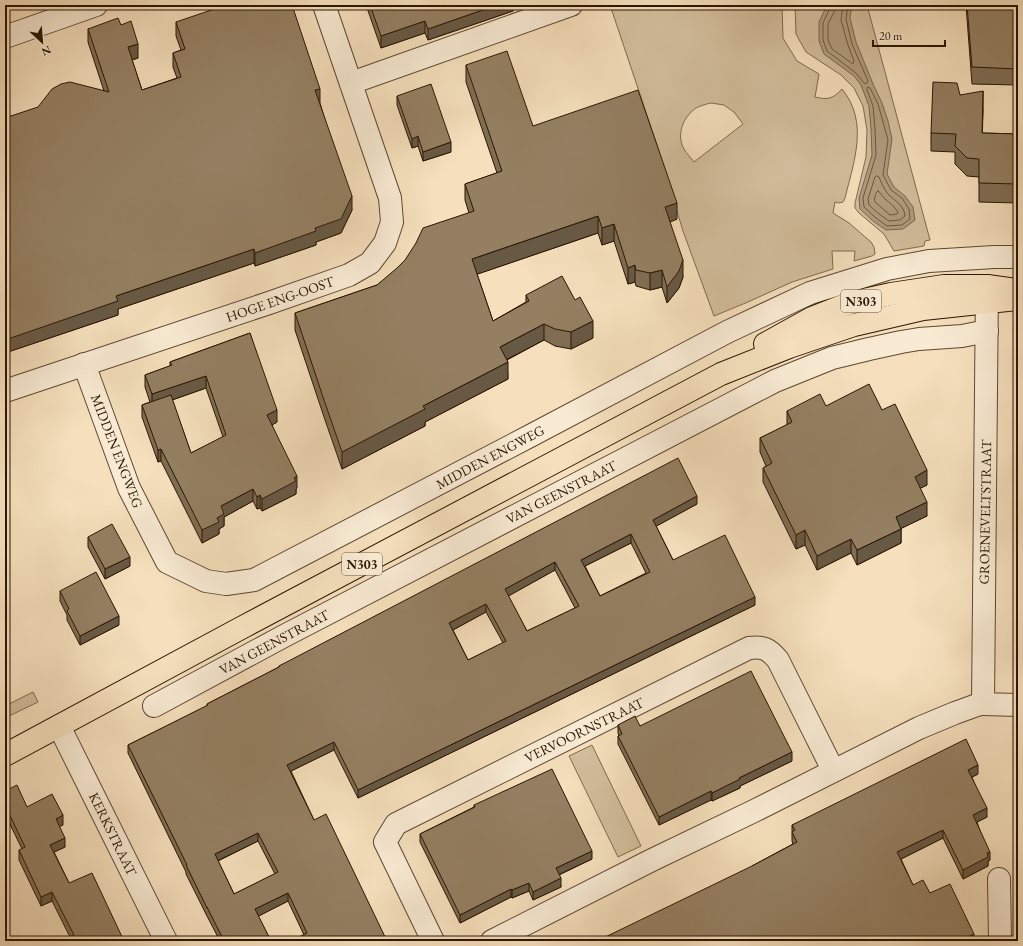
<svg xmlns="http://www.w3.org/2000/svg" width="1023" height="946" font-family="'EB Garamond',serif">
<style>
.green{fill:#d2bd9c;stroke:#7e6a4e;fill-rule:evenodd}
.water{fill:#b09b7c;stroke:#7a664b}
.lines{fill:none;stroke-linecap:round;stroke-linejoin:round}
.shore{stroke:#6d583e;stroke-width:1}
.minor-casing{stroke:#5d4830;stroke-width:24}
.primary-casing{stroke:#2a1601;stroke-width:24}
.minor{stroke:#f8ead3;stroke-width:22}
.primary{stroke:#f5dfbc;stroke-width:22}
.wall{fill:#7f6d54;stroke:#2a1601;fill-rule:evenodd}
.shaded-wall{fill:#685945;stroke:#2a1601}
.building{fill:#947f62;stroke:#2a1601;fill-rule:evenodd}
.labels{text-anchor:middle;dominant-baseline:central;stroke-width:3;stroke-linejoin:round;paint-order:stroke}
.shield{fill:#f8ead3;stroke:#685640;stroke-width:1}
.shield-label{font-size:13px;font-weight:bold;fill:#2a1601}
.street-label{font-size:14px;fill:#2a1601;stroke:#f8ead3}
</style>
<rect width="100%" height="100%" fill="#f5dfbc"/>
<filter id="stains"><feTurbulence type="fractalNoise" baseFrequency=".005" numOctaves="4"/><feColorMatrix values="0 0 0 0 .2 0 0 0 0 .09 0 0 0 0 .02 0 0 0 .5 -.17"/></filter>
<radialGradient id="worn" r=".72"><stop offset=".6" stop-color="#630" stop-opacity="0"/><stop offset="1" stop-color="#630" stop-opacity=".3"/></radialGradient>
<g class="green">
<path d="M 610,5 L 782,5 L 783,38 L 797,61 L 819,74 L 815,97 C 828,100 833,99 842,89 C 869,122 854,161 845,198 L 843,202 L 839,203 L 835,202 L 833,213 L 849,223 L 871,242 L 874,247 L 875,254 L 872,256 L 854,261 L 855,251 L 832,251 L 833,269 L 792,282 L 748,302 L 714,316 L 683,231 L 657,145 ZM 711,103 L 724,105 L 734,112 L 743,124 L 694,162 C 691,158 687,154 684,149 C 676,135 683,117 696,108 C 700,106 706,104 711,103 Z"/>
<polygon points="795,5 867,5 930,240 925,241 924,246 894,251 884,234 859,213 855,208 855,203 866,157 867,130 863,106 854,88 841,75 806,52 796,34"/>
<polygon points="33,692 38,702 5,718 5,706"/>
<polygon points="592,745 641,846 618,857 569,756"/>
</g>
<polygon class="water" points="827,5 852,5 850,18 856,42 873,84 882,103 888,121 892,139 887,174 894,187 905,196 913,207 915,220 903,229 886,230 873,221 860,209 859,198 872,155 871,129 869,106 861,85 854,76 824,54 819,41 819,22"/>
<g class="lines">
<g class="shore">
<polyline points="830,5 830,8 823,23 823,40 827,51 856,73 864,83 866,84 868,81 852,44 846,19 848,5"/>
<polyline points="835,5 835,10 828,24 828,40 832,49 853,64 854,61 848,45 841,20 843,5"/>
<polygon points="868,87 870,88 878,104 888,140 883,175 891,190 902,198 909,209 910,219 902,225 887,226 876,218 864,207 863,198 876,155 875,129 873,106 867,90"/>
<path d="M 877,176 L 879,177 C 881,182 884,189 888,194 C 895,201 904,205 905,216 L 900,220 L 889,221 L 879,214 L 869,205 L 868,199 L 875,177 Z"/>
<path d="M 878,191 C 881,193 882,196 885,199 C 890,203 894,206 898,212 L 897,214 L 890,215 L 875,202 C 874,199 875,193 878,191 Z"/>
</g>
<defs>
<g id="minor">
<polyline points="5,37 96,5"/>
<polyline points="351,83 571,5"/>
<polyline points="987,286 983,704 1018,705"/>
<polyline points="84,364 129,488 167,562 206,581 226,584 254,580 530,436 727,332 810,293 887,269 929,261 994,257 1018,257"/>
<polyline points="5,391 269,303 349,275 370,263 385,243 392,222 390,198 324,5"/>
<polyline points="154,706 284,636 775,381 832,358 869,349 901,342 919,339 962,336 987,331"/>
<polyline points="59,726 166,941"/>
<polyline points="999,879 1000,941"/>
<path d="M 433,941 L 385,842 L 396,824 L 749,648 C 763,646 769,649 778,660 L 833,770"/>
<polyline points="492,941 652,860 754,811 919,728 955,713 977,705 983,704"/>
</g>
<g id="primary">
<polyline points="765,344 812,318 850,303 891,294 944,286 987,286 1017,290"/>
<polyline points="5,755 243,627 721,374 789,347 854,325 923,309 1018,299"/>
</g>
</defs>
<use href="#minor" class="minor-casing"/>
<use href="#primary" class="primary-casing"/>
<use href="#minor" class="minor"/>
<use href="#primary" class="primary"/>
</g>
<g class="wall">
<polygon points="366,5 513,5 513,11 428,40 425,33 381,48"/>
<polygon points="966,5 1018,5 1018,85 972,84"/>
<polygon points="176,22 320,103 352,210 341,233 316,242 316,245 255,266 254,263 118,309 118,315 5,353 5,118 104,91 88,42 88,29 121,25 138,58 132,60 142,90 177,78 173,67 173,53 181,50 176,36"/>
<polygon points="466,65 533,126 677,219 670,222 683,277 679,288 667,303 662,287 650,290 636,286 635,282 628,284 614,241 602,245 598,233 477,274 493,321 526,302 526,295 593,338 571,349 555,346 544,340 507,360 508,379 425,422 425,426 342,469 324,417 295,330 295,313 377,285 469,213 465,200 465,184 497,173 466,82"/>
<polygon points="960,95 983,109 982,133 1018,134 1018,203 979,202 979,177 967,176 955,164 955,152 931,151 931,133"/>
<polygon points="397,96 451,152 423,161 418,146 412,148 397,105"/>
<path d="M 250,333 L 277,422 L 272,425 L 297,488 L 296,489 L 296,494 L 262,511 L 260,508 L 257,509 L 253,501 L 224,517 L 224,526 L 219,529 L 219,534 L 202,543 L 161,461 L 158,462 L 142,417 L 142,405 L 150,402 L 145,387 L 145,375 L 170,366 L 170,362 ZM 206,388 L 223,437 L 191,453 L 172,400 Z"/>
<polygon points="826,406 882,410 927,485 920,488 927,516 901,528 901,543 857,565 851,553 817,570 805,545 796,549 763,482 763,468 766,466 760,452 760,438 787,425 787,411"/>
<path d="M 697,504 L 656,526 L 673,560 L 755,605 L 358,798 L 334,750 L 291,771 L 314,820 L 387,941 L 304,935 L 288,901 L 258,916 L 271,941 L 220,941 L 207,916 L 186,874 L 186,872 L 128,753 L 128,745 L 207,706 L 207,704 L 279,667 L 279,666 ZM 631,543 L 646,573 L 600,596 L 585,566 ZM 555,570 L 575,608 L 527,631 L 508,596 ZM 486,612 L 503,643 L 468,660 L 453,630 ZM 258,841 L 275,874 L 234,894 L 218,861 Z"/>
<polygon points="88,537 130,566 105,579 88,547"/>
<polygon points="60,591 119,625 80,645 67,620 67,615 60,601"/>
<polygon points="618,725 640,726 792,761 740,786 740,788 712,801 711,800 659,825 618,744 618,736 619,736 618,733"/>
<polygon points="978,774 972,777 987,817 977,822 990,860 988,861 988,866 963,879 943,838 901,859 913,885 930,893 974,941 752,866 793,844 792,841 792,825"/>
<polygon points="5,791 27,807 63,825 59,826 65,847 54,852 69,883 124,941 63,941 63,940 70,937 52,901 41,906 19,860 19,850 22,849 5,814"/>
<polygon points="474,805 592,859 559,875 561,887 533,900 529,891 512,898 511,897 460,923 420,842 420,834 474,807"/>
</g>
<g class="shaded-wall">
<polygon points="497,5 513,5 513,11 428,40 428,29"/>
<polygon points="425,21 425,33 381,48 381,36"/>
<polygon points="138,44 138,58 128,61 128,47"/>
<polygon points="320,89 320,103 315,104 315,90"/>
<polygon points="983,91 983,109 982,151 982,133"/>
<polygon points="418,136 418,146 412,148 412,139"/>
<polygon points="451,142 451,152 423,161 423,152"/>
<polygon points="352,196 352,210 341,233 316,242 316,245 255,266 255,253 315,228"/>
<polygon points="677,203 677,219 665,224 665,207"/>
<polygon points="598,216 598,233 472,276 472,259"/>
<polygon points="614,224 614,241 602,245 602,228"/>
<polygon points="254,249 254,263 118,309 118,315 5,353 5,340 116,296"/>
<polygon points="683,260 683,277 679,288 667,303 667,287"/>
<polygon points="635,265 635,282 628,284 628,268"/>
<polygon points="662,270 662,287 650,290 650,273"/>
<polygon points="593,321 593,338 571,349 571,332"/>
<polygon points="544,324 544,340 500,363 500,347"/>
<polygon points="508,362 508,379 425,422 425,426 342,469 342,452 423,406"/>
<polygon points="206,376 206,388 152,407 152,394"/>
<polygon points="277,410 277,422 267,428 267,415"/>
<polygon points="161,449 161,461 158,462 158,450"/>
<polygon points="927,470 927,485 915,491 915,477"/>
<polygon points="297,476 297,488 296,489 296,494 262,511 262,499"/>
<polygon points="253,489 253,501 224,517 224,526 219,529 219,534 202,543 202,530 217,518 221,506"/>
<polygon points="260,495 260,508 257,509 257,497"/>
<polygon points="697,496 697,504 653,528 653,520"/>
<polygon points="927,502 927,516 896,531 896,517"/>
<polygon points="901,529 901,543 857,565 857,550"/>
<polygon points="805,530 805,545 796,549 796,535"/>
<polygon points="631,534 631,543 581,568 581,560"/>
<polygon points="851,539 851,553 817,570 817,556"/>
<polygon points="130,557 130,566 105,579 105,569"/>
<polygon points="555,562 555,570 505,598 505,589"/>
<polygon points="755,597 755,605 358,798 358,790"/>
<polygon points="486,604 486,612 449,632 449,623"/>
<polygon points="119,616 119,625 80,645 80,636"/>
<polygon points="334,742 334,750 287,773 287,765"/>
<polygon points="792,752 792,761 740,786 740,788 712,801 712,793 739,778"/>
<polygon points="978,765 978,774 968,779 968,770"/>
<polygon points="711,791 711,800 659,825 659,817"/>
<polygon points="987,808 987,817 973,824 973,815"/>
<polygon points="63,815 63,825 56,828 56,819"/>
<polygon points="943,830 943,838 897,861 897,852"/>
<polygon points="258,833 258,841 215,862 215,854"/>
<polygon points="65,838 65,847 50,854 50,845"/>
<polygon points="592,851 592,859 556,876 556,868"/>
<polygon points="990,852 990,860 988,861 988,866 963,879 963,870 987,853"/>
<polygon points="561,878 561,887 533,900 533,892"/>
<polygon points="529,883 529,891 512,898 512,890"/>
<polygon points="511,889 511,897 460,923 460,915"/>
<polygon points="52,892 52,901 41,906 41,897"/>
<polygon points="288,893 288,901 255,918 255,909"/>
<polygon points="974,934 974,941 965,941 965,938"/>
</g>
<g class="building">
<polygon points="226,5 292,5 320,89 315,90 352,196 341,219 315,228 316,231 255,253 254,249 116,296 118,301 5,340 5,150 9,148 5,137 5,118 38,107 52,89 61,84 70,82 109,92 88,29 118,18 121,25 131,21 138,44 128,47 142,90 181,77 173,53 185,49 176,22"/>
<polygon points="370,5 497,5 428,29 425,21 381,36"/>
<polygon points="967,5 1018,5 1018,69 972,67"/>
<polygon points="507,51 533,126 638,90 677,203 665,207 683,260 679,271 667,287 662,270 650,273 636,270 635,265 628,268 614,224 602,228 598,216 472,259 493,321 529,301 526,295 562,276 575,300 580,297 593,321 571,332 555,329 544,324 500,347 508,362 423,406 425,409 342,452 324,400 295,313 377,285 397,268 405,260 416,243 423,228 474,211 465,184 502,171 466,65"/>
<polygon points="933,82 957,83 960,95 983,91 982,133 1018,134 1018,184 979,183 979,159 967,158 955,146 956,134 931,133"/>
<polygon points="431,84 451,142 423,152 418,136 412,139 397,96"/>
<polygon points="250,333 277,410 267,415 297,476 294,478 296,481 262,499 260,495 257,497 253,489 221,506 224,514 217,518 219,522 202,530 161,449 158,450 142,405 171,395 191,453 226,435 206,376 152,394 145,375 172,365 170,362"/>
<polygon points="869,384 882,410 895,404 927,470 915,477 927,502 896,517 901,529 857,550 851,539 817,556 805,530 796,535 763,468 772,463 760,438 792,422 787,411 820,394 826,406"/>
<path d="M 678,458 L 697,496 L 653,520 L 673,560 L 725,535 L 755,597 L 358,790 L 334,742 L 287,765 L 314,820 L 326,814 L 387,941 L 291,941 L 307,933 L 288,893 L 255,909 L 271,941 L 224,941 L 207,907 L 207,908 L 186,865 L 187,865 L 128,745 L 208,705 L 207,704 L 279,667 L 279,666 ZM 631,534 L 650,572 L 600,596 L 581,560 ZM 555,562 L 579,606 L 527,631 L 505,589 ZM 486,604 L 506,641 L 468,660 L 449,623 ZM 258,833 L 278,872 L 234,894 L 215,854 Z"/>
<polygon points="112,524 130,557 105,569 88,537"/>
<polygon points="96,572 119,616 80,636 67,611 69,609 60,591"/>
<polygon points="751,671 792,752 739,778 740,779 712,793 711,791 659,817 618,736 622,734 618,725 635,716 640,726"/>
<polygon points="966,739 978,765 968,770 987,808 973,815 990,852 987,853 988,857 963,870 943,830 897,852 913,885 923,880 930,893 950,884 974,934 965,938 967,941 597,941 752,866 797,842 792,832 795,830 792,825"/>
<polygon points="552,769 592,851 556,868 561,878 533,892 529,883 512,890 511,889 460,915 420,834 475,807 474,805"/>
<polygon points="17,785 27,807 52,794 63,815 56,819 65,838 50,845 69,883 92,873 124,941 63,941 63,940 74,935 52,892 41,897 19,850 25,847 5,805 5,791"/>
</g>
<g class="labels">
<g class="shield">
<rect x="841" y="290" width="40" height="22" rx="3"/>
<rect x="342" y="553" width="40" height="22" rx="3"/>
</g>
<g class="shield-label">
<text x="861" y="301">N303</text>
<text x="362" y="564">N303</text>
</g>
<g class="street-label">
<text transform="translate(280 299) rotate(-19)">HOGE ENG-OOST</text>
<text transform="translate(117 451) rotate(69)">MIDDEN ENGWEG</text>
<text transform="translate(490 457) rotate(-28)">MIDDEN ENGWEG</text>
<text transform="translate(561 492) rotate(-27)">VAN GEENSTRAAT</text>
<text transform="translate(985 512) rotate(-89)">GROENEVELTSTRAAT</text>
<text transform="translate(274 642) rotate(-28)">VAN GEENSTRAAT</text>
<text transform="translate(584 730) rotate(-26)">VERVOORNSTRAAT</text>
<text transform="translate(113 834) rotate(64)">KERKSTRAAT</text>
</g>
</g>
<rect width="1023" height="946" fill="none" stroke="#f5dfbc" stroke-width="20"/>
<rect x="6" y="6" width="1011" height="934" fill="none" stroke="#2a1601" stroke-width="2"/>
<rect x="10" y="10" width="1003" height="926" fill="none" stroke="#2a1601"/>
<g transform="translate(42 42) rotate(154)" stroke="#f8ead3" stroke-width="3" paint-order="stroke">
<path d="M0-3L7 15L0 10L-7 15Z" fill="#2a1601"/>
<text y="-6" font-size="11" font-weight="bold" text-anchor="middle" fill="#2a1601">N</text>
</g>
<path d="M873 40v6h72v-6" fill="none" stroke="#2a1601" stroke-width="2"/>
<text x="879" y="40" font-size="12" fill="#2a1601" stroke="#f8ead3" stroke-width="3" paint-order="stroke">20 m</text>
<rect width="100%" height="100%" filter="url(#stains)"/>
<rect width="100%" height="100%" fill="url(#worn)"/>
</svg>
